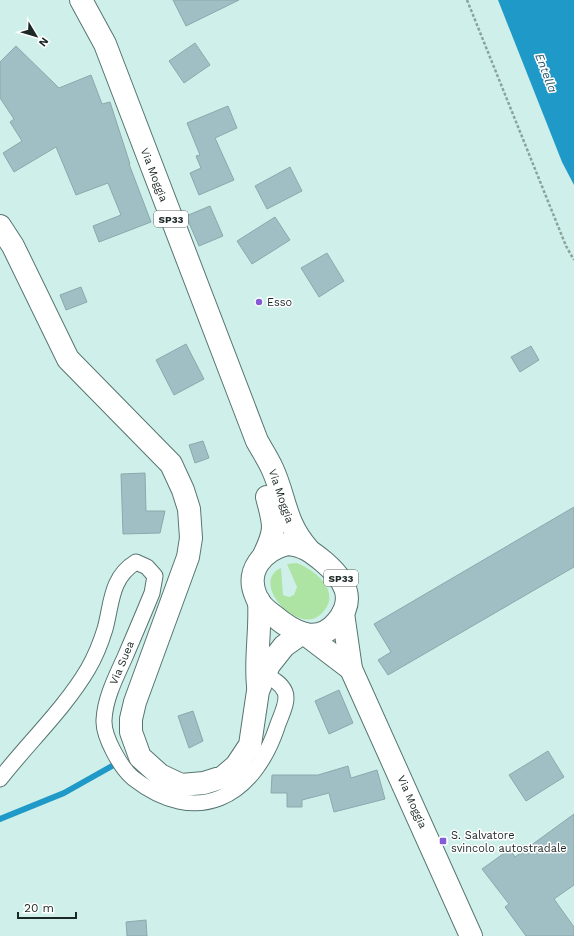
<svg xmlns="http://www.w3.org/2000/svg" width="574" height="936" font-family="'Work Sans',sans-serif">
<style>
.green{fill:#ade4a3}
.water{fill:#1f9ac8}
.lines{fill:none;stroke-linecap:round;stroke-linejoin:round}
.stream{stroke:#1f9ac8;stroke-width:6}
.building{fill:#a0bfc4;stroke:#8aa9ad}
.minor-casing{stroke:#577570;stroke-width:17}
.secondary-casing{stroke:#577570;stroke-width:24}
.primary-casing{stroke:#577570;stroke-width:24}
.motorway-casing{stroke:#577570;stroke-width:24}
.path{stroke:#8aa39f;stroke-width:2.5;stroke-dasharray:3 2;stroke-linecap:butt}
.minor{stroke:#fff;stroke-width:15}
.secondary{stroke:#fff;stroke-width:22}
.primary{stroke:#fff;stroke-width:22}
.motorway{stroke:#fff;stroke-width:22}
.poi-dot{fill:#855bd5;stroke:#fff;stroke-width:1.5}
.labels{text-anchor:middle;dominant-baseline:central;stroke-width:3;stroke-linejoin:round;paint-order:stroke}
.shield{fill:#fff;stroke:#5f6867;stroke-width:1}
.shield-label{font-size:10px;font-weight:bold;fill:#1b2826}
.street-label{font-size:11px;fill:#1b2826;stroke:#fff}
.poi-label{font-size:11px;fill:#1b2826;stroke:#fff;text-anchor:start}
.water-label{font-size:12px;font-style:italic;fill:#2c5a6e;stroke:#fff}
</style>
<rect width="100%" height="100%" fill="#cff0ea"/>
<path class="green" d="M 297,563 C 317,571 344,594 320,615 C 297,635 249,582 281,568 L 283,595 L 289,597 L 294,595 L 297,587 L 287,564 Z"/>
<polygon class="water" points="498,0 574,0 574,185 562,162"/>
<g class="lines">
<polyline class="stream" points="0,819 64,793 112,766"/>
</g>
<g class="building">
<polygon points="173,0 239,0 186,26"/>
<polygon points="195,43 210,65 184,83 169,61"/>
<polygon points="16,46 59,88 91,75 102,104 110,102 130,164 129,164 151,222 99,242 93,226 121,215 108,183 76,195 56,147 14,172 3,153 22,141 10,122 14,119 0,98 0,62"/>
<polygon points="228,106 237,128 215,138 234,180 199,195 190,173 201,168 196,156 200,155 187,123"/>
<polygon points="290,167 302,191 267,209 255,186"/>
<polygon points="210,206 223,236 199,246 186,216"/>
<polygon points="275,217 290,240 252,264 237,241"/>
<polygon points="327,253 344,281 319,297 301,268"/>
<polygon points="81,287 87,302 66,310 60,295"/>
<polygon points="186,344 204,379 174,395 156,360"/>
<polygon points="531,346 539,360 520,372 511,357"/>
<polygon points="203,441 209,458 195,463 189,445"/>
<polygon points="145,473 146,511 165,511 160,533 123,534 121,474"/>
<polygon points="574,507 574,567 388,675 378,660 391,652 374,624"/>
<polygon points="339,690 353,723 329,734 315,701"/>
<polygon points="193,711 203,741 189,748 178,716"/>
<polygon points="548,751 564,777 526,801 509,775"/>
<polygon points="348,766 351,778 377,770 385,799 334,812 329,793 302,800 302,807 287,807 287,793 271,793 272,775 318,775"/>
<polygon points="574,814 574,885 554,899 574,927 574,936 526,936 505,907 509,904 482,869 510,849 515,857"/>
<polygon points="146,920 147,936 127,936 126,922"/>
</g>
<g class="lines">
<defs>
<path id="minor" d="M 0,779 C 28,743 65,708 88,669 C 95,657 101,642 105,629 C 112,604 110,578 136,562 L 147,567 L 155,576 L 152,593 C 143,615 134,636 125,657 C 116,677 105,698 104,720 C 103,737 121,768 133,778 C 197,828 253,798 277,727 C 280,717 289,702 285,692 C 281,683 273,679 265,675"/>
<g id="secondary">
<polyline points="343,613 351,669 471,936"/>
<polyline points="305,634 351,669"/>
</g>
<g id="primary">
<path d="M 81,0 L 105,44 L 257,441 C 262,450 268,459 272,468 C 286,498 284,522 308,549"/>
<path d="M 287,544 C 303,545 312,552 324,562 C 344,579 357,598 337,622 C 317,646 293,632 274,616 C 267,611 259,605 256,596 C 245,571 263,550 287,544 Z"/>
<path d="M 264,555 C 277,528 274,525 267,497"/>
</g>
<g id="motorway">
<polyline points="0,226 13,246 68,359 171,464 183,490 189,509 191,538 188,557 135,702 131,719 131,732 140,757 160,775 181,785 204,783 223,777 236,766 250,745 258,691 269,665 284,646 301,634"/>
<path d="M 258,686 C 255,658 261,629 259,601"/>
</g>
</defs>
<use href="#minor" class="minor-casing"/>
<use href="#secondary" class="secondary-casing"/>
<use href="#primary" class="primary-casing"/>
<use href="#motorway" class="motorway-casing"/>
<polyline class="path" points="467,0 566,246 574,260"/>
<use href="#minor" class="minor"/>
<use href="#secondary" class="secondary"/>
<use href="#primary" class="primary"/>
<use href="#motorway" class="motorway"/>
</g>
<g class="poi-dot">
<circle cx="259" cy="302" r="4"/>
<rect x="439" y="837" width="8" height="8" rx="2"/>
</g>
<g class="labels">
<g class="shield">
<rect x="154" y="211" width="34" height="16" rx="3"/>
<rect x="324" y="570" width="34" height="16" rx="3"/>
</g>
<g class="shield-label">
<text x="171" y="219">SP33</text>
<text x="341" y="578">SP33</text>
</g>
<g class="street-label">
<text transform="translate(154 175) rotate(69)">Via Moggia</text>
<text transform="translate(281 496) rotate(71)">Via Moggia</text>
<text transform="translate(122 663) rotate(-67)">Via Suea</text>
<text transform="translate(412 802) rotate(66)">Via Moggia</text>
</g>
<g class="poi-label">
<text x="267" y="302">Esso</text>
<text x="451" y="835">S. Salvatore<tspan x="451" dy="13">svincolo autostradale</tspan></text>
</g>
<g class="water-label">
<text transform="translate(546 73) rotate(69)">Entella</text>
</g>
</g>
<g transform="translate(36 36) rotate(128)" stroke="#ffffff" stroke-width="3" paint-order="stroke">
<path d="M0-3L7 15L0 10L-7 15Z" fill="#1b2826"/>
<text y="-6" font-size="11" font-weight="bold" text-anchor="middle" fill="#1b2826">N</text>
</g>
<path d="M18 912v6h58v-6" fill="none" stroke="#1b2826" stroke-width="2"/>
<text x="24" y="912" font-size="12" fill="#1b2826" stroke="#ffffff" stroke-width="3" paint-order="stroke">20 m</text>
</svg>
